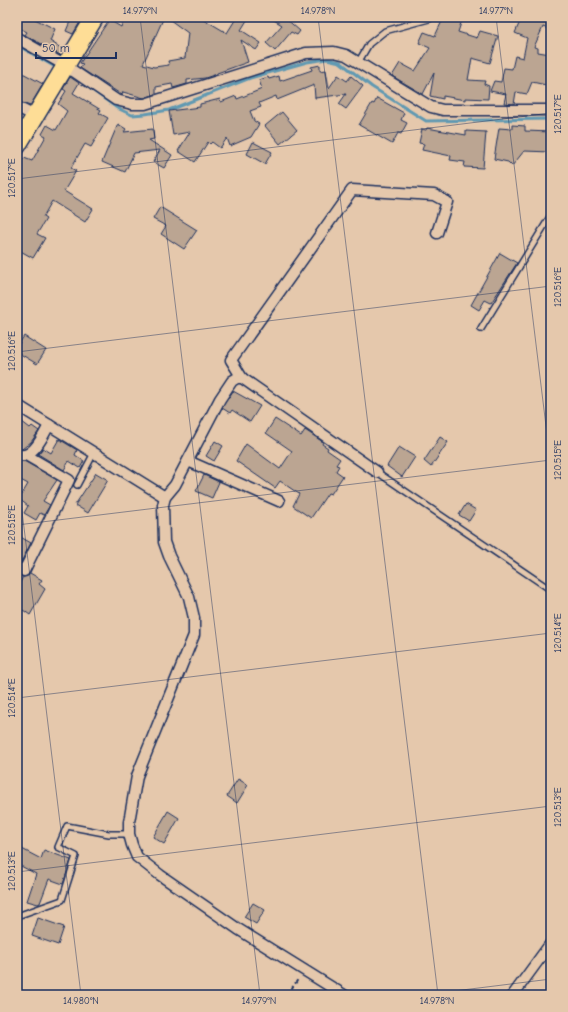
<svg xmlns="http://www.w3.org/2000/svg" width="568" height="1012" font-family="'Comic Neue',sans-serif">
<style>
.lines{fill:none;stroke-linecap:round;stroke-linejoin:round}
.stream{stroke:#6199b2;stroke-width:3}
.building{fill:#bba592;stroke:#1b2f5e}
.service-casing{stroke:#1b2f5e;stroke-width:8}
.minor-casing{stroke:#1b2f5e;stroke-width:13}
.primary-casing{stroke:#1b2f5e;stroke-width:20}
.path{stroke:#1b2f5e;stroke-width:2;stroke-dasharray:4 3;stroke-linecap:butt}
.service{stroke:#e5c8ac;stroke-width:5}
.minor{stroke:#e5c8ac;stroke-width:10}
.primary{stroke:#fedd96;stroke-width:17}
.ticks{fill:none;stroke:#1b2f5e;stroke-width:1;stroke-opacity:0.45}
.neatline{fill:none;stroke:#1b2f5e;stroke-width:1.5}
.ticks-label{font-size:10px;text-anchor:middle;fill:#1b2f5e}
</style>
<rect width="100%" height="100%" fill="#e5c8ac"/>
<filter id="ink" filterUnits="userSpaceOnUse"><feTurbulence type="fractalNoise" baseFrequency=".025" numOctaves="2"/><feDisplacementMap in="SourceGraphic" scale="8" xChannelSelector="R" yChannelSelector="G"/><feConvolveMatrix kernelMatrix="1 2 1 2 8 2 1 2 1" color-interpolation-filters="sRGB"/></filter>
<g filter="url(#ink)">
<g class="lines">
<g class="stream">
<polyline points="17,45 57,68"/>
<polyline points="91,89 117,108 132,115 145,114 169,110 250,78 307,62 327,59 340,62 372,87 426,121 551,119"/>
</g>
</g>
<g class="building">
<polygon points="17,17 31,17 55,29 50,41 64,50 60,55 25,35 27,32 17,27"/>
<polygon points="72,17 83,17 73,34 66,31"/>
<polygon points="125,17 164,17 143,64 154,67 169,65 168,61 185,58 188,33 166,17 200,17 227,33 237,17 249,17 241,30 261,43 256,50 241,40 248,62 217,73 217,74 205,78 187,80 187,84 173,88 172,84 156,87 156,94 144,98 123,92 122,95 80,68 83,64 80,63 109,20 121,27"/>
<polygon points="269,17 284,17 300,31 297,35 291,32 275,51 266,43 282,25"/>
<polygon points="444,17 463,17 458,32 477,38 480,31 498,36 490,63 472,58 468,80 485,81 484,84 489,86 488,99 465,98 465,100 443,96 443,99 430,96 434,73 423,94 392,76 400,63 415,71 430,48 419,43 424,32 435,36"/>
<polygon points="522,17 551,17 548,29 543,27 534,47 538,48 538,52 550,54 547,72 551,73 551,86 532,82 527,94 516,92 514,104 504,103 506,94 490,91 494,81 501,82 504,68 512,69 515,56 523,58 527,38 515,33"/>
<polygon points="320,65 320,71 326,70 329,88 338,75 347,81 351,76 363,86 346,109 339,104 346,94 315,98 314,85 277,100 276,96 259,103 261,107 250,111 254,121 259,124 251,137 230,146 227,138 220,148 212,142 210,144 208,142 195,162 178,151 190,132 173,135 169,111 200,107 200,104 220,99 221,102 236,96 237,99 262,89 259,80 268,77 269,79 279,76 280,81 312,70 311,67"/>
<polygon points="17,70 43,84 30,106 17,101"/>
<polygon points="70,77 79,83 73,93 101,110 99,113 108,118 91,147 85,144 71,168 76,171 64,191 93,209 85,222 52,201 43,217 46,219 37,234 45,238 33,258 17,249 17,173 20,168 19,166 24,158 32,161 46,136 42,134 47,125 56,130 67,111 58,104 66,91 63,89"/>
<polygon points="377,98 404,113 401,120 407,123 401,134 398,133 392,144 359,125 372,103 374,104"/>
<polygon points="282,112 297,130 280,144 265,126"/>
<polygon points="118,124 126,129 124,132 153,129 154,139 149,140 172,155 164,168 153,162 160,150 134,153 125,172 102,162"/>
<polygon points="512,125 525,126 525,131 551,132 551,152 524,151 512,166 508,162 494,159 499,128 512,129"/>
<polygon points="427,128 466,135 466,131 486,132 483,168 464,167 465,162 450,160 451,156 422,150 424,144 419,143 422,129 426,130"/>
<polygon points="253,142 272,152 265,164 247,154"/>
<polygon points="160,207 197,230 184,249 161,234 166,226 153,219"/>
<polygon points="500,253 517,263 491,303 485,300 479,310 471,305"/>
<polygon points="24,336 46,350 37,364 17,352 17,347"/>
<polygon points="233,391 260,406 250,422 232,410 230,413 222,408"/>
<polygon points="17,418 30,428 32,426 39,431 31,442 22,449 17,448"/>
<polygon points="275,419 301,436 305,430 323,442 322,444 328,448 327,450 340,459 336,465 339,466 336,471 343,476 331,494 328,493 311,518 293,506 299,494 280,481 275,488 236,461 246,444 280,469 292,451 266,433"/>
<polygon points="440,437 448,442 431,467 424,461"/>
<polygon points="59,439 77,450 75,455 84,461 80,468 69,461 64,470 38,454 43,448 51,453"/>
<polygon points="215,441 223,446 214,461 206,456"/>
<polygon points="399,447 415,457 402,477 387,466"/>
<polygon points="17,461 24,461 57,480 43,501 50,505 44,515 40,513 36,520 24,513 28,506 19,499 28,484 17,478"/>
<polygon points="96,473 108,480 88,513 75,505"/>
<polygon points="204,475 219,482 212,498 196,491"/>
<polygon points="466,504 476,510 469,521 459,515"/>
<polygon points="17,535 31,543 21,562 17,561"/>
<polygon points="30,573 42,580 39,584 45,589 30,615 23,610 17,620 17,588 23,577 28,576"/>
<polygon points="238,779 248,785 237,803 227,796"/>
<polygon points="168,811 179,818 164,844 153,837"/>
<polygon points="22,849 41,859 44,850 71,860 63,884 49,879 40,903 38,904 27,901 36,874 17,864 17,859"/>
<polygon points="253,903 265,910 256,924 244,917"/>
<polygon points="38,918 64,927 58,945 32,936"/>
</g>
<g class="lines">
<defs>
<g id="service">
<polyline points="359,61 369,44 385,31 429,19"/>
<polyline points="481,329 551,215"/>
<polyline points="377,472 551,590"/>
<polyline points="77,485 94,453"/>
<polyline points="17,916 62,900 76,856 58,847 67,826 109,834 129,834"/>
</g>
<g id="minor">
<polyline points="17,38 66,66 116,100 132,104 145,104 306,53 334,52 346,55 431,107 443,110 551,110"/>
<polyline points="17,107 35,116"/>
<polyline points="242,378 231,360 352,190 434,195 447,202 437,233"/>
<polyline points="17,405 165,497"/>
<path d="M 17,454 C 32,461 43,436 49,425"/>
<polyline points="188,461 279,501"/>
<polyline points="17,567 24,571 69,480 26,455"/>
<polyline points="344,995 238,929 160,875 137,857 132,845 129,834 129,822 137,776 194,635 194,618 189,597 169,556 164,542 163,505 165,497 175,485 220,399 232,381 237,378 242,378 377,472"/>
<polyline points="513,995 551,943"/>
</g>
<polyline id="primary" points="17,146 95,17"/>
</defs>
<use href="#service" class="service-casing"/>
<use href="#minor" class="minor-casing"/>
<use href="#primary" class="primary-casing"/>
<polyline class="path" points="287,995 299,978"/>
<use href="#service" class="service"/>
<use href="#minor" class="minor"/>
<use href="#primary" class="primary"/>
</g>
</g>
<path class="ticks" d="M 140,17 L 260,995M 318,17 L 438,995M 496,17 L 551,467M 17,179 L 551,113M 17,352 L 551,286M 17,470 L 81,995M 17,525 L 551,460M 17,698 L 551,633M 17,872 L 551,806M 422,995 L 551,979"/>
<rect width="568" height="1012" fill="none" stroke="#e5c8ac" stroke-width="44"/>
<path d="M36 52v6h80v-6" fill="none" stroke="#1b2f5e" stroke-width="2"/>
<text x="42" y="52" font-size="12" fill="#1b2f5e" stroke="#e5c8ac" stroke-width="3" paint-order="stroke">50 m</text>
<rect x="22" y="22" width="524" height="968" class="neatline"/>
<g class="ticks-label">
<text x="140" y="14">14.979°N</text>
<text x="318" y="14">14.978°N</text>
<text x="496" y="14">14.977°N</text>
<text transform="translate(557 114) rotate(-90)" y="4">120.517°E</text>
<text transform="translate(11 178) rotate(-90)" y="4">120.517°E</text>
<text transform="translate(557 287) rotate(-90)" y="4">120.516°E</text>
<text transform="translate(11 351) rotate(-90)" y="4">120.516°E</text>
<text transform="translate(557 460) rotate(-90)" y="4">120.515°E</text>
<text transform="translate(11 525) rotate(-90)" y="4">120.515°E</text>
<text transform="translate(557 633) rotate(-90)" y="4">120.514°E</text>
<text transform="translate(11 698) rotate(-90)" y="4">120.514°E</text>
<text transform="translate(557 807) rotate(-90)" y="4">120.513°E</text>
<text transform="translate(11 871) rotate(-90)" y="4">120.513°E</text>
<text x="81" y="1004">14.980°N</text>
<text x="259" y="1004">14.979°N</text>
<text x="437" y="1004">14.978°N</text>
</g>
</svg>
